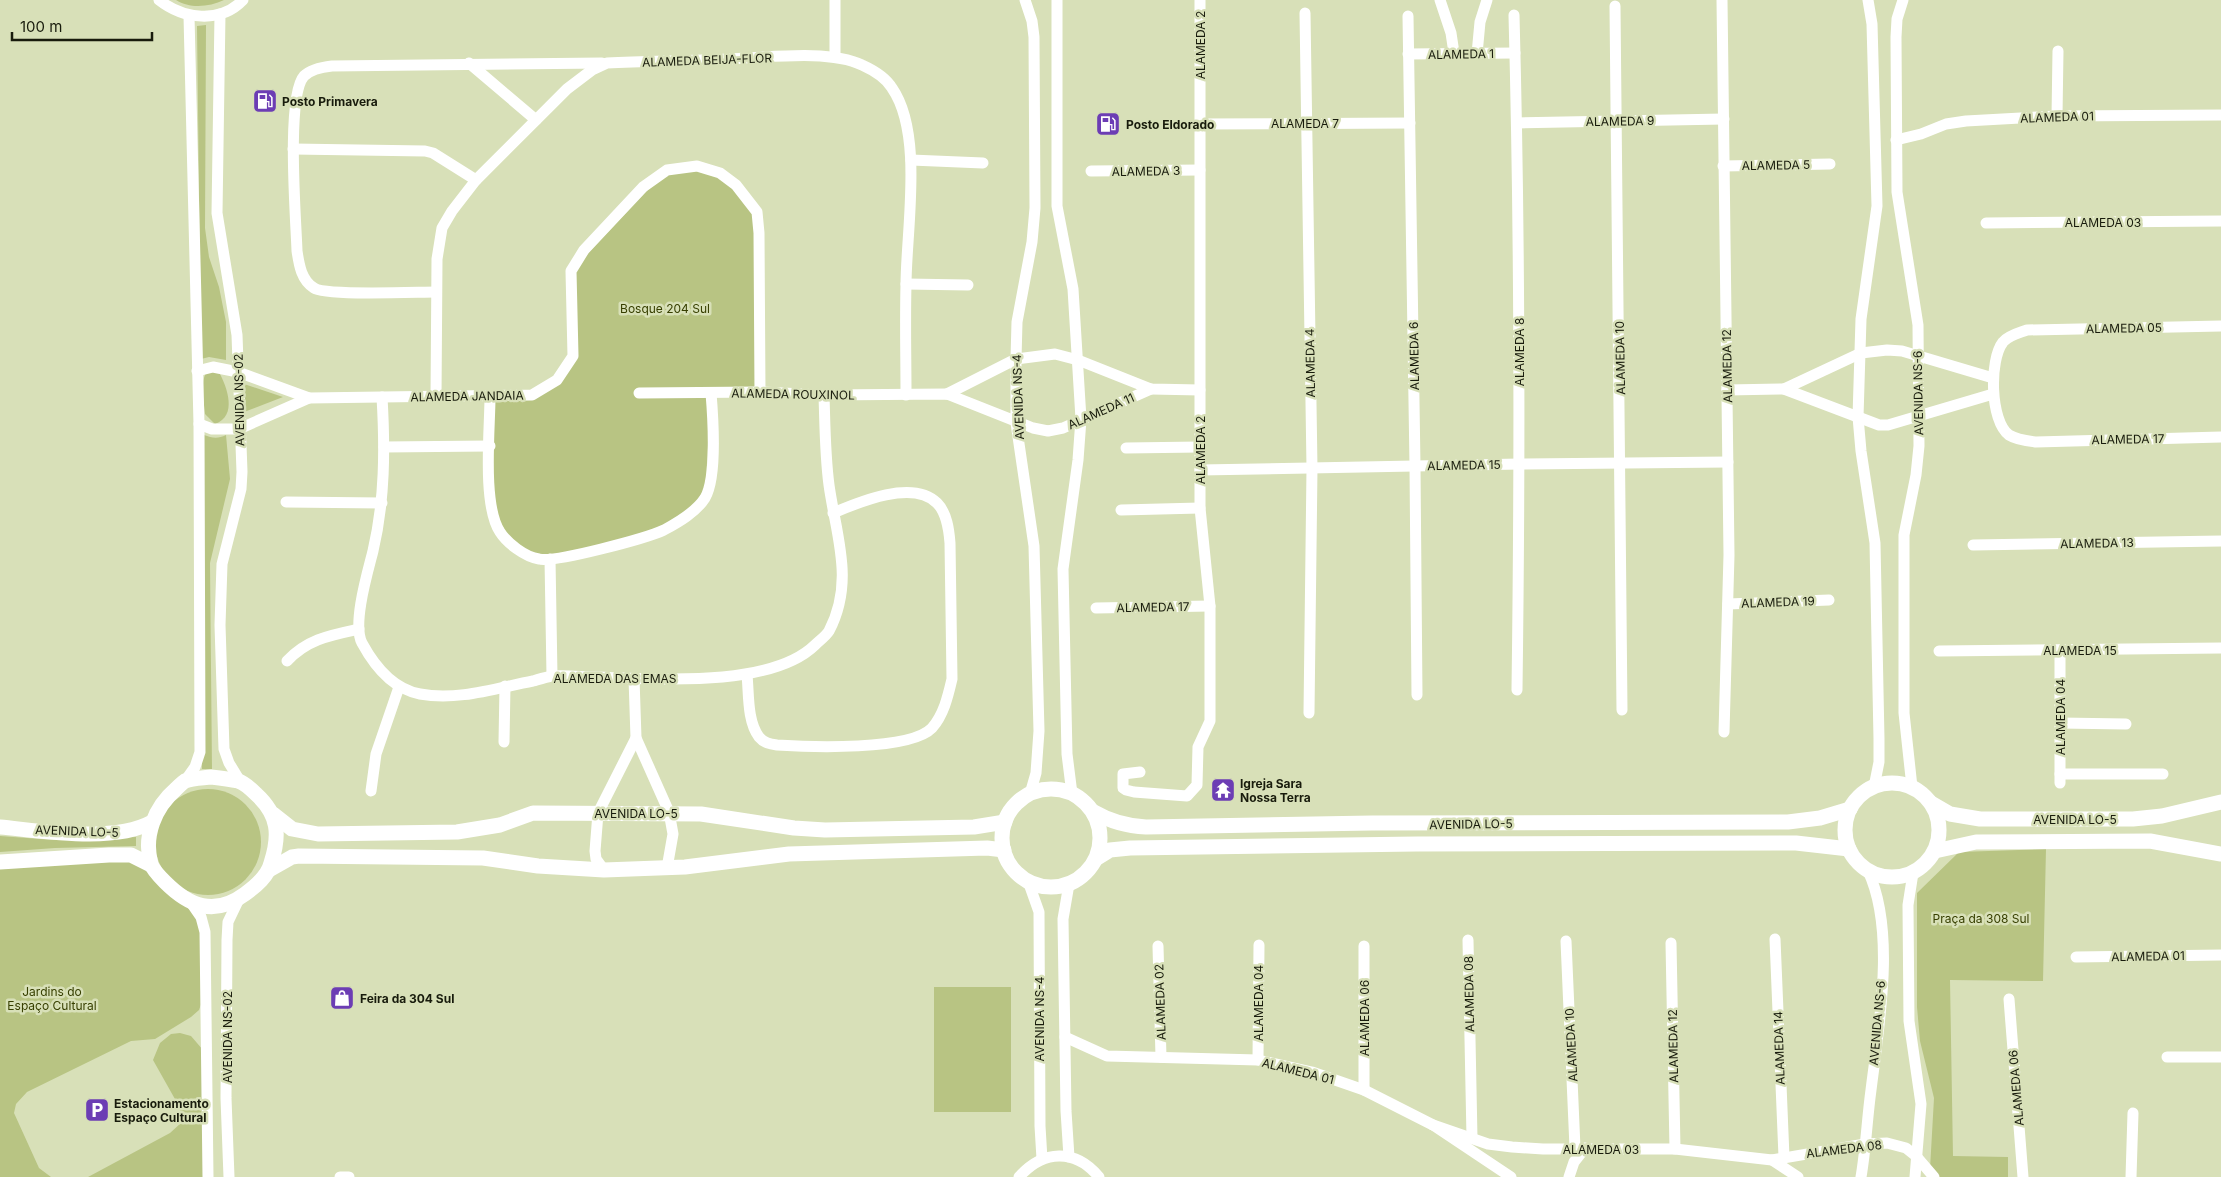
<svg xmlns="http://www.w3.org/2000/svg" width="2221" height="1177" font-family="Inter,sans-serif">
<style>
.green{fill:#b8c483}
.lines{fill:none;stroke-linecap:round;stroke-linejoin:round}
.minor{stroke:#fff;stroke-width:11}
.major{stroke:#fff;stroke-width:15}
.labels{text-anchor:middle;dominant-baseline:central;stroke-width:5;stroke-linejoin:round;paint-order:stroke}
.street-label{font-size:12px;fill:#181b0c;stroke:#d8e0b8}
.poi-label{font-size:12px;font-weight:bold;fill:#181b0c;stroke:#d8e0b8;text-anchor:start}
.park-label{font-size:12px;fill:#373f00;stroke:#d8e0b8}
</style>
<rect width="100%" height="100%" fill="#d8e0b8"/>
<g class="green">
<path d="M 176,0 L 224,0 C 209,7 190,9 176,0 Z"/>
<polygon points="206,25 205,228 209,257 219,287 226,322 226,360 209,357 201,359 197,26"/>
<polygon points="697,166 720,173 757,212 760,392 711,393 705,497 662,531 539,559 515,548 491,506 490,397 532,395 557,380 573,356 571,271 667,170"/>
<path d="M 208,370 L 219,372 C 227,387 238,416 215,424 L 205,414 C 204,400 199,381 208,370 Z"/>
<polygon points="244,384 283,397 244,412"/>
<path d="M 204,435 C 212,438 218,439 226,435 L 230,479 L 210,563 L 212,769 L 202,769 Z"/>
<circle cx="208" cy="842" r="53"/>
<polygon points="0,836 54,840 136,837 136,846 55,848 0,852"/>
<polygon points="2046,849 2043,981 1950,980 1953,1156 2008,1157 2008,1177 1937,1177 1930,1169 1934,1098 1920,1041 1917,1007 1917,893 1959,852"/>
<polygon points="109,857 149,867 199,918 204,996 199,1010 191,1017 155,1039 131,1041 27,1092 16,1104 14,1113 39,1168 51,1177 0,1177 0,865"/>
<rect x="934" y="987" width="77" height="125"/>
<polygon points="180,1033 191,1036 203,1050 205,1177 88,1177 170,1133 181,1123 180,1108 153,1060 160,1043 171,1034"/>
</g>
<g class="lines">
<g class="minor">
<path d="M 159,0 C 183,19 220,24 243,0"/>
<polyline points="835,0 835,57"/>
<polyline points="1025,0 1032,21 1034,37 1035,208 1032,242 1017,322 1016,359 1016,423 1034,546 1039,731 1036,773 1030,794"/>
<polyline points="1057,0 1057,206 1073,289 1081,419 1078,460 1063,569 1067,754 1072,794"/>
<polyline points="1440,0 1451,33 1454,53"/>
<polyline points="1722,0 1729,555 1724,732"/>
<polyline points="1868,0 1872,24 1877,206 1861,319 1858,417 1861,451 1875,543 1879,739 1879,762 1874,787"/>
<polyline points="1903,0 1897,19 1896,37 1897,192 1918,325 1919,446 1916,475 1904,535 1904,713 1912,787"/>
<polyline points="1615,6 1622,710"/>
<polyline points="1305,13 1312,468 1309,713"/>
<polyline points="220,14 217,213 237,335 242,472 241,489 222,564 220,625 224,749 229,763 240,781"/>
<path d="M 1514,15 C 1520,240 1520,465 1517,690"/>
<polyline points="1408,16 1415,466 1417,695"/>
<polyline points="1408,54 1515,53"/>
<polyline points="1477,54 1480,22 1487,0"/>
<polyline points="469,63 536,120"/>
<polyline points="2057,116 2058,51"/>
<polyline points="1517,123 1724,119"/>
<polyline points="1199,124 1410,123"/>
<polyline points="1896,140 1921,134 1946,124 1966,121 2057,116 2221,115"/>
<polyline points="293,149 425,151 433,153 476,180"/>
<polyline points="911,160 983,163"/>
<polyline points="1723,166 1830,164"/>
<polyline points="1091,171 1200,170"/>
<polyline points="1986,223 2221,221"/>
<polyline points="906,284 968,285"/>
<path d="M 436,292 C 416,292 325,296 314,288 C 301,280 299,264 297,251 C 296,220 286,96 304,76 C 311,69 323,67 332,66 L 602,63"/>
<path d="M 2221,326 L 2027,330 C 2019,333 2009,335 2003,342 C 1989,360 1990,421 2009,435 C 2017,440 2027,441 2036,442 L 2221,437"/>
<polyline points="197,371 213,367 238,372 309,398 532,395 557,380 573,356 571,271 584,250 643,187 667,170 697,166 720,173 736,185 757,212 759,233 760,392"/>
<polyline points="1784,389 1861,353 1887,350 1902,351 1993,378"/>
<polyline points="1727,390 1784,389 1879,425 1888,425 1993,394"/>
<polyline points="639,393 760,392 824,395 947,394 1033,428 1048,431 1063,428 1151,389"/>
<polyline points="947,394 1016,359 1055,354 1078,360 1151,389 1200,390"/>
<path d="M 382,397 C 385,448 385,500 373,551 C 368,571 352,624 362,643 C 375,667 393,689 420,694 C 458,701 496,688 533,681 C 540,679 546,677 553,676 C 567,675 583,677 597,677 C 656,679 771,688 815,645 C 819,641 826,636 829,631 C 855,581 836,536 829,485 C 825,455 825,425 824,395"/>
<path d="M 436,397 L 437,259 L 442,228 L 452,211 L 476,180 L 567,89 L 592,70 L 607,63 C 647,61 687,61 728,59 C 765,58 829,49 862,65 C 873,70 886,78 892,88 C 924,134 906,231 906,285 C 905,322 906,358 906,395"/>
<path d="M 490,397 C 490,429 482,505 500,532 C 507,543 525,557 539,559 C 555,563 647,538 664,530 C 679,522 696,512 705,498 C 717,478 713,417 711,393"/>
<polyline points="199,424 212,429 239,429 309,398"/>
<polyline points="384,447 490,446"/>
<polyline points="1126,448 1200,447"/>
<polyline points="1200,470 1520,464 1728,462"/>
<polyline points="286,502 382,503"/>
<polyline points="1121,510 1200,508"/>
<polyline points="1973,545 2221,541"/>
<polyline points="550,559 552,676"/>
<polyline points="1728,604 1829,600"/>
<polyline points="1096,608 1210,606"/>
<polyline points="2060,650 2060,783"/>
<polyline points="1939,651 2221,648"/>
<path d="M 287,661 C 307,639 331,635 359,629"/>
<path d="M 747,675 C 749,694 747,721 759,737 C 764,743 770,744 777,745 C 809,747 910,751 932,728 C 944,714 948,696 952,679 L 950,543 C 949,530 947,513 937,503 C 913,479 859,502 833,513"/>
<polyline points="634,678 636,738 669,812 673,834 667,868"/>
<polyline points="2060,723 2126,724"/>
<polyline points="504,742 505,686"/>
<polyline points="1140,772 1123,774 1123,788 1126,790 1134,792 1187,796 1197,785 1198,747 1210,721 1210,606 1200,508 1200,0"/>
<polyline points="2060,774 2163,774"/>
<polyline points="185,781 195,767 200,752 199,424 189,16"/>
<polyline points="371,791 376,754 399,687"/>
<polyline points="604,870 596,859 595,851 598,813 636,738"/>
<polyline points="1913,873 1908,905 1909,1021 1921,1104 1915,1177"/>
<polyline points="1028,881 1039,912 1040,1126 1042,1159"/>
<polyline points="192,904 201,917 205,932 208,1177"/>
<polyline points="1775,939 1784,1157"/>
<polyline points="1468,940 1472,1138"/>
<polyline points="1566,941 1575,1148"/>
<polyline points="1671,943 1675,1149"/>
<polyline points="1158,946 1161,1057"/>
<polyline points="2076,957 2221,955"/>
<polyline points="2009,999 2023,1177"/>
<polyline points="1065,1037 1107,1056 1258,1060 1312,1072 1364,1090 1433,1125 1511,1177"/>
<polyline points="2167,1057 2221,1057"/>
<polyline points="1258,1060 1259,945"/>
<polyline points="1364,1090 1364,946"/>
<polyline points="1433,1125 1488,1144 1512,1147 1543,1149 1675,1149 1772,1160 1865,1144 1887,1143 1906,1148 1916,1156 1934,1177"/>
<polyline points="1069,1157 1066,1111 1063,919 1069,884"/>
<polyline points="1772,1160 1798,1177"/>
<polyline points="229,1177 226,1098 227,940 228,922 239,899"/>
<polyline points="340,1177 349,1177"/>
<path d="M 1019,1177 C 1043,1150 1075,1148 1099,1177"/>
<polyline points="1569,1177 1574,1162 1585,1148"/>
<path d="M 1861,1177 C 1866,1148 1867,1119 1871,1090 C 1879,1025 1896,930 1868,871"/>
<polyline points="2131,1177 2133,1113"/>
</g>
<g class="major">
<path d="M 211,777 C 220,778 229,779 238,781 C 245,783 251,789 256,794 C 279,815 280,835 271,863 C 268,876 256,886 245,894 C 214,917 189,906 165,882 C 160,877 153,870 151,864 C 143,836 155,807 176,789 C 179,786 182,783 185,781 C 192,778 204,778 211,777 Z"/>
<circle cx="1892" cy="830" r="47"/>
<circle cx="1051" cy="838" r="49"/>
<polyline points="1931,803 1950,814 1980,819 2133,819 2162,816 2221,802"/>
<path d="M 1094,812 C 1111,822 1126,826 1146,827 L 1372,823 L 1788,822 L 1820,818 L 1850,809"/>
<polyline points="273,814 292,829 318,834 457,832 500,825 533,813 701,814 794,828 825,830 974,827 1005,822"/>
<path d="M 0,827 C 43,831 114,843 152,822"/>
<polyline points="1935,851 1976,842 2150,841 2221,854"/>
<polyline points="1097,858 1110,850 1130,848 1417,844 1796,843 1849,849"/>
<polyline points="0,862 109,855 131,855 151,865"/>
<polyline points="269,870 292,857 299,856 483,858 538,866 604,870 685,867 789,854 987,848 1004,850"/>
</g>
</g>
<defs>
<symbol id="fuel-square" viewBox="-11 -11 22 22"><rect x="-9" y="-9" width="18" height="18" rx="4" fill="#6c3db4" stroke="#d8e0b8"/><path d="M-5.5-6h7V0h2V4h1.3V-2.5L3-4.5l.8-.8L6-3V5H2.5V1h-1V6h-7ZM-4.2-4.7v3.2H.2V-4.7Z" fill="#fff"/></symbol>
<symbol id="temple-square" viewBox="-11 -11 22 22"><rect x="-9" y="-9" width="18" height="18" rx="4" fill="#6c3db4" stroke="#d8e0b8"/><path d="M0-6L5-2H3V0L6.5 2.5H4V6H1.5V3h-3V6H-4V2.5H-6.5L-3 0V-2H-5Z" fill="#fff"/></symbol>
<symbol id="shop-square" viewBox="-11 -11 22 22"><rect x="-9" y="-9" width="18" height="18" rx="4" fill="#6c3db4" stroke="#d8e0b8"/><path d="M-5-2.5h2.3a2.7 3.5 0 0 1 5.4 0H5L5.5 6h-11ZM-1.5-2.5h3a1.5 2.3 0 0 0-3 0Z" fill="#fff"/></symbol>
<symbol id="parking-square" viewBox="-11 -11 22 22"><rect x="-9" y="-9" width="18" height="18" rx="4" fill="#6c3db4" stroke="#d8e0b8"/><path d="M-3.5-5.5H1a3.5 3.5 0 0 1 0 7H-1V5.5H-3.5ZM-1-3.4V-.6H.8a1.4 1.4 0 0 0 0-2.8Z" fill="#fff"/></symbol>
</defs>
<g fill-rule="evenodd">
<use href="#fuel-square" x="251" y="87" width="28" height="28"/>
<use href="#fuel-square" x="1094" y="110" width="28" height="28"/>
<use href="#temple-square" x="1209" y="776" width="28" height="28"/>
<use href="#shop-square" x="328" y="984" width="28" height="28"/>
<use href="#parking-square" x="83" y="1096" width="28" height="28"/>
</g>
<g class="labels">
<g class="street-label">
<text transform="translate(1200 45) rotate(-90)">ALAMEDA 2</text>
<text transform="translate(1461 54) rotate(-1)">ALAMEDA 1</text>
<text transform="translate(707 60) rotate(-2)">ALAMEDA BEIJA-FLOR</text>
<text transform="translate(2057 117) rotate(-2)">ALAMEDA 01</text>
<text transform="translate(1620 121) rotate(-1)">ALAMEDA 9</text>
<text x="1305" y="123">ALAMEDA 7</text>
<text transform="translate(1776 165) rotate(-1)">ALAMEDA 5</text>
<text transform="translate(1146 171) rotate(-1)">ALAMEDA 3</text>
<text x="2103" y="222">ALAMEDA 03</text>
<text transform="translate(2124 328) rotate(-1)">ALAMEDA 05</text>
<text transform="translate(1519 352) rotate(-90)">ALAMEDA 8</text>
<text transform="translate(1414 356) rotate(-91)">ALAMEDA 6</text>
<text transform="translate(1620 358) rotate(-91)">ALAMEDA 10</text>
<text transform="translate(1310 363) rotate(-91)">ALAMEDA 4</text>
<text transform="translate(1727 366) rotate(-91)">ALAMEDA 12</text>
<text transform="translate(1918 393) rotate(-91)">AVENIDA NS-6</text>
<text transform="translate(793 394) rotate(1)">ALAMEDA ROUXINOL</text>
<text transform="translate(467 396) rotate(-1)">ALAMEDA JANDAIA</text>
<text transform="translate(1018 397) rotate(-92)">AVENIDA NS-4</text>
<text transform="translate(239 400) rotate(-91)">AVENIDA NS-02</text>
<text transform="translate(1101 411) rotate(-24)">ALAMEDA 11</text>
<text transform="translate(2128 439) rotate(-1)">ALAMEDA 17</text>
<text transform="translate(1200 450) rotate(-90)">ALAMEDA 2</text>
<text transform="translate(1464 465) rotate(-1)">ALAMEDA 15</text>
<text transform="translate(2097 543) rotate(-1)">ALAMEDA 13</text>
<text transform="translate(1778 602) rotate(-2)">ALAMEDA 19</text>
<text transform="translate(1153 607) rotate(-1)">ALAMEDA 17</text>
<text x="2080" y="650">ALAMEDA 15</text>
<text x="615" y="678">ALAMEDA DAS EMAS</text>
<text transform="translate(2060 717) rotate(-90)">ALAMEDA 04</text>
<text x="636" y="813">AVENIDA LO-5</text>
<text x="2075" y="819">AVENIDA LO-5</text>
<text transform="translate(1471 824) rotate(-1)">AVENIDA LO-5</text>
<text transform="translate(77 831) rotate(2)">AVENIDA LO-5</text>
<text transform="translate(2148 956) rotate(-1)">ALAMEDA 01</text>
<text transform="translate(1469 994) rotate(-91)">ALAMEDA 08</text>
<text transform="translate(1160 1002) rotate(-92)">ALAMEDA 02</text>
<text transform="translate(1258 1003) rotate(-90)">ALAMEDA 04</text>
<text transform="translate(1364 1018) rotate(-90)">ALAMEDA 06</text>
<text transform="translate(1039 1019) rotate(-90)">AVENIDA NS-4</text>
<text transform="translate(1877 1023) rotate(-85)">AVENIDA NS-6</text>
<text transform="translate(227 1037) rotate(-90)">AVENIDA NS-02</text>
<text transform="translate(1571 1045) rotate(-93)">ALAMEDA 10</text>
<text transform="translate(1673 1046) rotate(-91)">ALAMEDA 12</text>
<text transform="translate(1779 1048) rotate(-92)">ALAMEDA 14</text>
<text transform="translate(1298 1071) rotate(14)">ALAMEDA 01</text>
<text transform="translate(2016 1088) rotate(-95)">ALAMEDA 06</text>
<text x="1601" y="1149">ALAMEDA 03</text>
<text transform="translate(1844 1149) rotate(-7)">ALAMEDA 08</text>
</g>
<g class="poi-label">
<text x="282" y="101">Posto Primavera</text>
<text x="1126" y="124">Posto Eldorado</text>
<text x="1240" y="783">Igreja Sara<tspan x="1240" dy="14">Nossa Terra</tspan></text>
<text x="360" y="998">Feira da 304 Sul</text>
<text x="114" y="1103">Estacionamento<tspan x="114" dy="14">Espaço Cultural</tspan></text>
</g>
<g class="park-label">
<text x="665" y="308">Bosque 204 Sul</text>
<text x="1981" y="918">Praça da 308 Sul</text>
<text x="52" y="991">Jardins do<tspan x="52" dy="14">Espaço Cultural</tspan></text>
</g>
</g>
<path d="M12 32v8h140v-8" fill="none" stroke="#181b0c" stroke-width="2.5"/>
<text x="20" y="32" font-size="15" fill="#181b0c" stroke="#d8e0b8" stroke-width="4" paint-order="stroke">100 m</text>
</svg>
